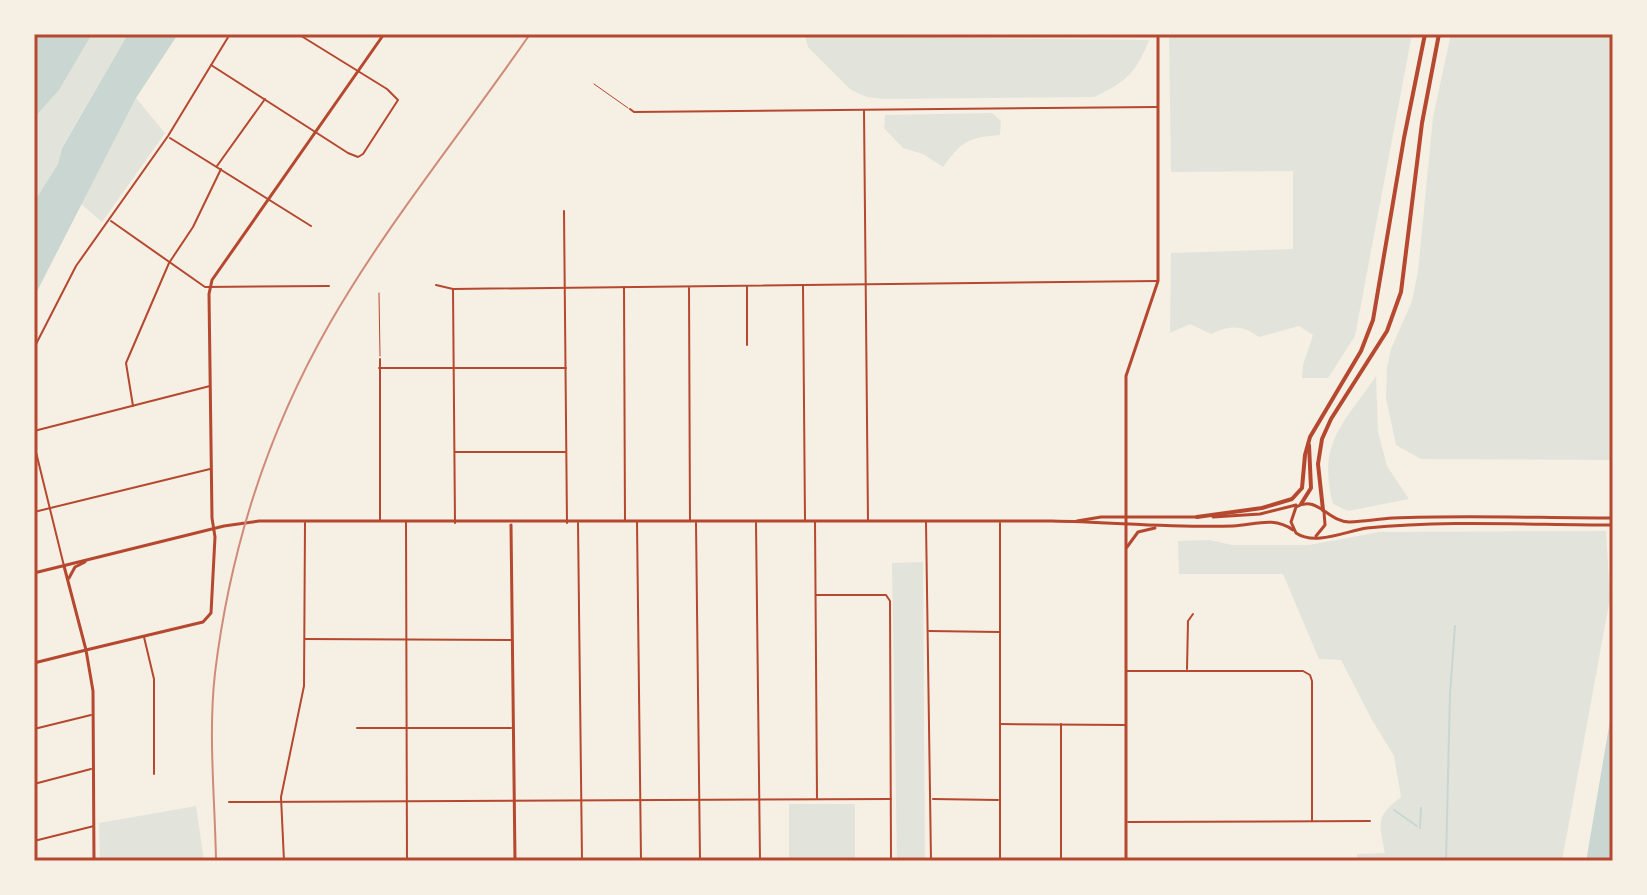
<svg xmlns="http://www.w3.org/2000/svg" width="1647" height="895" font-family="'DejaVu Sans',sans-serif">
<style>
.green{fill:#e2e4dc}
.water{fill:#c9d6d2}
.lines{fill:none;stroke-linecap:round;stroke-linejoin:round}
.stream{stroke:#c9d6d2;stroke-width:2}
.service{stroke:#b5482f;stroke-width:1}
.minor{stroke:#b5482f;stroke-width:2}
.tertiary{stroke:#b5482f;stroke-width:3}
.secondary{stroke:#b5482f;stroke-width:3}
.primary{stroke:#b5482f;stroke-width:3}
.motorway{stroke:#b5482f;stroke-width:4}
.rail{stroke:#cf8b77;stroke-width:2}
.neatline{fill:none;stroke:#b5482f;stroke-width:3}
</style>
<rect width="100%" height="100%" fill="#f6efe4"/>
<g class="green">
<polygon points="92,34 128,34 62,147 58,164 34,202 34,118 59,90"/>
<path d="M 1169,34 L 1412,34 L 1355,336 L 1328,378 L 1302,378 L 1303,365 L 1313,335 L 1299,326 L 1259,337 C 1242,325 1230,325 1211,334 L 1190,324 L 1170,333 L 1171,253 L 1293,249 L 1293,171 L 1171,172 Z"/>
<polygon points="1451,34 1613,34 1613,460 1421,459 1396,445 1386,398 1387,367 1391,349 1412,301 1418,271 1433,117"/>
<path d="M 805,36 L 1149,40 C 1136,73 1126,82 1094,97 L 883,99 L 867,97 L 851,90 L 808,47 Z"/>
<polygon points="136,98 165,133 102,222 81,204"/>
<path d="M 992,113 L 1001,121 L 1000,135 C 968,138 963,140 943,167 L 923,154 L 903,148 L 884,128 L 885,115 Z"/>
<path d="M 1376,376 L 1378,432 L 1387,466 L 1409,499 L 1348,511 L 1333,504 C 1317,442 1343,425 1376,376 Z"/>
<path d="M 1606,531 L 1610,598 L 1562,861 L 1357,861 L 1357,854 L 1385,853 C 1379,823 1375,817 1401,797 L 1394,756 L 1372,720 L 1341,660 L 1319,659 L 1283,574 L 1179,574 L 1178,541 L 1210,540 L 1232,545 L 1309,545 L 1379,532 Z"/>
<polygon points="923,562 925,861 897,861 892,563"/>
<polygon points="855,804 855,861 789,861 789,804"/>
<polygon points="196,806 204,861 100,861 99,823"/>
</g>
<g class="water">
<polygon points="34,34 92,34 59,90 34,118"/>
<polygon points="128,34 178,34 136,98 34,297 34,202 58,164 62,148"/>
<polygon points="1613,703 1613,861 1587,861 1587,856"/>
</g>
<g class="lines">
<g class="stream">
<polyline points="1394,810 1417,826"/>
<polyline points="1420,828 1421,808"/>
<polyline points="1446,861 1450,694 1455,626"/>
</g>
<g class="service">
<polyline points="594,84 628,108"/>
<polyline points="379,293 380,356"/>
</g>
<g class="minor">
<polyline points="211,65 348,153 358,157 363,154 398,100 387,89 298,34"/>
<polyline points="630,109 634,112 1157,107"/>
<polyline points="864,111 868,521"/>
<polyline points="170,138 311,226"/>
<polyline points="217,166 265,99"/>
<polyline points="564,211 567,523"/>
<polyline points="111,221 205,287 329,286"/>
<polyline points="436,285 453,289 1158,281"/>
<polyline points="803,286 805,520"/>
<polyline points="624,287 625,521"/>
<polyline points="747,287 747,345"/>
<polyline points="689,288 690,521"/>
<polyline points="453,289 455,523"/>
<polyline points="34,348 76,266 168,136 230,34"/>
<polyline points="380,359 380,521"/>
<polyline points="379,368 566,368"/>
<polyline points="133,406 126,363 169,263 193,227 221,169"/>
<polyline points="34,431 210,386"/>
<polyline points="34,444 64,566"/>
<polyline points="455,452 565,452"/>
<polyline points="34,512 210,469"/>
<polyline points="815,521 817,798"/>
<polyline points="406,522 407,861"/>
<polyline points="637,522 641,861"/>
<polyline points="926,522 931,861"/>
<polyline points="578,523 582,861"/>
<polyline points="696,523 700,861"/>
<polyline points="756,523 760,861"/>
<polyline points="1000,523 1000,861"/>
<polyline points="816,595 886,595 890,601 891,861"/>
<polyline points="929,631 999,632"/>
<polyline points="144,637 154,679 154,774"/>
<polyline points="305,639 511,640"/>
<polyline points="1187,669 1188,621 1193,614"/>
<polyline points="1127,671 1303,671 1310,675 1312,681 1312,821"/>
<polyline points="1000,724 1125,725"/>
<polyline points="357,728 511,728"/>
<polyline points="34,729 91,715"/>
<polyline points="34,784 91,769"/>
<polyline points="933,799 998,800"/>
<polyline points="229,802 891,799"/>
<polyline points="1128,822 1370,821"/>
<polyline points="34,841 94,826"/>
<polyline points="284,861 281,797 304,686 305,523"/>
<polyline points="1061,861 1061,724"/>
</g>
<g class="tertiary">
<polyline points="1127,547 1138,532 1155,528"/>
<polyline points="94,861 93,691 86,650 203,622 211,613 215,537 212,518 209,294 212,280 384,34"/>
<polyline points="1126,861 1126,376 1158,281 1158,34"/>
</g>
<g class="secondary">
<polyline points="1213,517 1260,514 1296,505"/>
<polyline points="1077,521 1101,517 1197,517"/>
<polyline points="511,525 515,861"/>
<path d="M 34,573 L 224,526 L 259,521 L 1052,521 C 1114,522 1171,528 1233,526 C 1255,525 1273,516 1293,530"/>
<polyline points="69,578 75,567 85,562"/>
<polyline points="34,663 86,650 64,566"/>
</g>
<g class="primary">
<path d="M 1613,518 C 1540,518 1466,515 1393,518 C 1379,519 1365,521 1350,522 C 1329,523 1317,494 1296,507 L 1291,522 L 1296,533 C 1315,546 1346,531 1367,528 C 1448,520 1532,525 1613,525"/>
<polyline points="1316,536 1325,525 1324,512"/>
</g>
<g class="motorway">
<polyline points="1301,504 1311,488 1309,445"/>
<polyline points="1323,510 1318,464 1322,439 1331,419 1387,331 1401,292 1422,123 1439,34"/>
<polyline points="1197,517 1262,508 1292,499 1302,488 1305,455 1310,437 1361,351 1373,320 1404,138 1425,34"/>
</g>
<path class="rail" d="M 216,861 C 215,799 208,735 215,673 C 230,550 268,431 330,323 C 388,222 464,130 530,34"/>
</g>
<rect width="1647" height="895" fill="none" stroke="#f6efe4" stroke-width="72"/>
<rect x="36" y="36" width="1575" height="823" class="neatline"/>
</svg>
